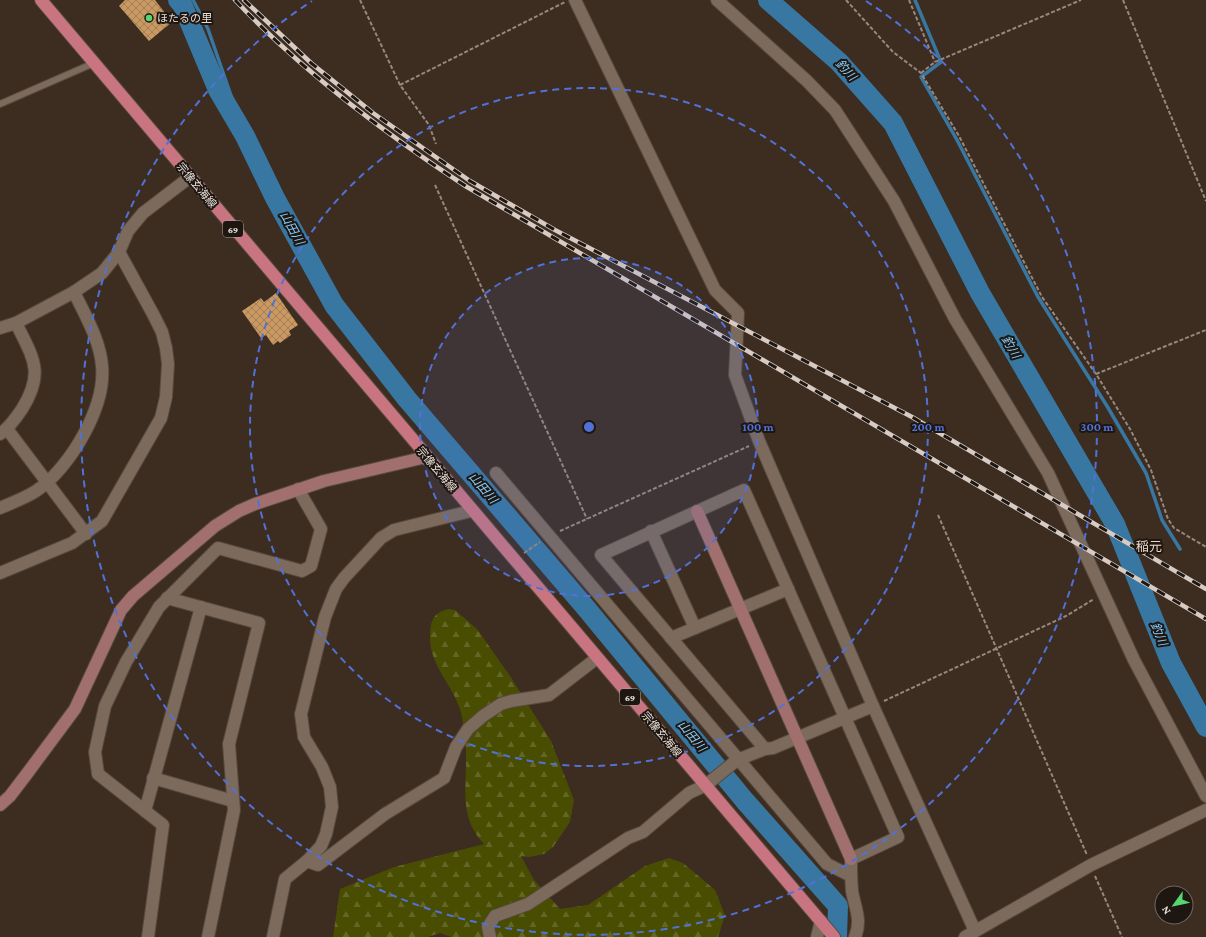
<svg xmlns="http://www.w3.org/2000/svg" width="1206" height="937" font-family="'Crimson Pro','Noto Sans JP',serif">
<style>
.forest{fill:url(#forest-firs)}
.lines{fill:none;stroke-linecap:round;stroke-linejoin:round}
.stream{stroke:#3777a1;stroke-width:3.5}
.river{stroke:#3777a1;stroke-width:20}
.building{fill:url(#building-cross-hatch)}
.lane-casing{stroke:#56493f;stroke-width:8}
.street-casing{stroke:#56493f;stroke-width:14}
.secondary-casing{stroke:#56493f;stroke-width:14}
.primary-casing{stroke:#56493f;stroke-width:14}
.path{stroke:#96887f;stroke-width:2;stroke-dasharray:4 2;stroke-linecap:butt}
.lane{stroke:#7c6a5c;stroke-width:6}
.street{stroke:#7c6a5c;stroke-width:12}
.secondary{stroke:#a26f6f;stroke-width:12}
.primary{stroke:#c87481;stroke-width:12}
.rail-casing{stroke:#d7cbc4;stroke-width:4.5}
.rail{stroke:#1e1711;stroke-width:3;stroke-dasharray:9;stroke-linecap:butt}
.ring{fill:none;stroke:#5072d8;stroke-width:2;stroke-dasharray:7 5}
.poi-dot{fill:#56d671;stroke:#1e1711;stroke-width:1.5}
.labels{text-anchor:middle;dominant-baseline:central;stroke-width:4;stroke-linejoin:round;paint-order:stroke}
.shield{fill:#1e1711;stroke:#aca29c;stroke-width:1}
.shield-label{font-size:10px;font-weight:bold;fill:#e9ded7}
.poi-label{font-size:11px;fill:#e9ded7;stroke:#1e1711;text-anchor:start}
.street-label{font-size:11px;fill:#e9ded7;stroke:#1e1711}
.water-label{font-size:12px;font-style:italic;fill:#89ceff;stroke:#1e1711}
.quarter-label{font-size:13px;fill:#ecd6c7;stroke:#1e1711}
.centre{fill:#5072d8;stroke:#1e1711;stroke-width:2}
.ring-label{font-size:12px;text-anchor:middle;font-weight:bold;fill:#5072d8;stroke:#1e1711;stroke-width:4;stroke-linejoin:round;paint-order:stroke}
</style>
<defs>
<pattern id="forest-firs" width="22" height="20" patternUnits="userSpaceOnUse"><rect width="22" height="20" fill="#494d02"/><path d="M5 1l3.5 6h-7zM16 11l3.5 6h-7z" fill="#636626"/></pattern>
<pattern id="building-cross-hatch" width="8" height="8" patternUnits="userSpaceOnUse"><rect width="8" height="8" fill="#c99961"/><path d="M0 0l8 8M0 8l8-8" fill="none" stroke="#a27f57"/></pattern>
</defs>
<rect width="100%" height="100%" fill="#3d2c20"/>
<path class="forest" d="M 449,609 L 455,610 L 477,629 L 510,676 L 551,741 L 574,800 L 570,822 L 553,847 L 544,854 L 529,857 L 521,856 L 534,880 L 560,909 L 588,905 L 645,866 L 669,858 L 683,863 L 715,890 L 725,915 L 718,937 L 451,937 L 440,933 L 428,937 L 333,937 L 340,889 L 394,867 L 484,844 C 458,817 467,786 466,754 C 466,741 464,729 462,717 C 457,689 430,668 430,638 C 430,623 432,612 449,609 Z"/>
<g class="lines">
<g class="stream">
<polyline points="193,0 208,29 245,136"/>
<polyline points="915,0 941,62 921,77 957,140 1038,297 1107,406 1146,473 1162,520 1180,549"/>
</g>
<g class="river">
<polyline points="178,0 182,4 218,90 245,136 275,198 334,305 407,399 586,608 745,801 838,906 837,937"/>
<polyline points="768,0 839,62 893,123 980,293 1115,524 1171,663 1206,727"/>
</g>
</g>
<g class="building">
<polygon points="125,0 155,0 172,22 149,41 119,6"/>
<polygon points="276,293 298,325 289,331 291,335 280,343 278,341 273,345 266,335 261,338 242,311 261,298 264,302"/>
</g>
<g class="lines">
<defs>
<polyline id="lane" points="0,104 94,63"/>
<g id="street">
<polyline points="575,0 715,290 738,313 735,375 759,441 873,706 975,931"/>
<polyline points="717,0 807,81 835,110 894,201 955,319 1048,473 1134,660 1206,796"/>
<polyline points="0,328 16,323 74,292 102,273 119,252 128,231 143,213 190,177"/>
<polyline points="7,429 86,534"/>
<path d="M 0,434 C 9,428 16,418 22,409 C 45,372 33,358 16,323"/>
<polyline points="496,473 827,864 851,876"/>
<path d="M 0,508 C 12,503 25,498 36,491 C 70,468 106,407 102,366 C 100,340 85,315 74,292"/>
<polyline points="651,531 695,628"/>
<polyline points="0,573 72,543 102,521 161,418 166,397 168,364 166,348 162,332 153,314 119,252"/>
<polyline points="167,598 259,623 229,744 234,810 208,937"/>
<polyline points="671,638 788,589"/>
<path d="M 765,749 L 601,555 L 744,490 L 898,837 L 851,859 C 851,869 851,880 852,891 C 855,908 862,920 855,937"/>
<polyline points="153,778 233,801"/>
<polyline points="145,811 201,607"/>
<polyline points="307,861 318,865 385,814 444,778 456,747 468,729 483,716 501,704 511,701 549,695 597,658"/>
<polyline points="148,937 163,825 98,774 95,752 105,706 126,662 159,607 218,548 302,571 311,566 321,529 298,489"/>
<polyline points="273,937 285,879 307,861 321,846 326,834 332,807 330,787 322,767 304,737 301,714 325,617 336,589 344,578 381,538 394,530 471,511"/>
<polyline points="490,937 488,927 495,916 528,904 628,838 643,832 689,793 706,785 737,760 765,749 773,748 873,706"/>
<polyline points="817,937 821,921"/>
<polyline points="965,937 1091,865 1206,810"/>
</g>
<g id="secondary">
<polyline points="697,511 851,859"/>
<polyline points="0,805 10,796 26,775 75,709 121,610 133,596 215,526 239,511 255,504 324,481 426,457"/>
</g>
<polyline id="primary" points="41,0 834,937"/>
</defs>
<use href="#lane" class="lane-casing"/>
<use href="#street" class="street-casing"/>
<use href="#secondary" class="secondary-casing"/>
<use href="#primary" class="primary-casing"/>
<g class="path">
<polyline points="360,0 400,85 429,125 436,144"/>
<polyline points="846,0 893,52 921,73 959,136 1042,297 1096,374 1130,429 1151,470 1168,519 1174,528 1206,547"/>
<polyline points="909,0 935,62"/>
<polyline points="1123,0 1206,201"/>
<polyline points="921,73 935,62 1081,0"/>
<polyline points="400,85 565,2"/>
<polyline points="435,185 587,519"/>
<polyline points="1096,374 1206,330"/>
<polyline points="938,515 1087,855"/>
<polyline points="560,531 749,446"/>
<polyline points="524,553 540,542"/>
<polyline points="884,701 1066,616 1094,599"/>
<polyline points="1095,876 1122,937"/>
</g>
<use href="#lane" class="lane"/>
<use href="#street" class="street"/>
<use href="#secondary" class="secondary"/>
<use href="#primary" class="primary"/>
<defs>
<g id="rail">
<path d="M 235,0 C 303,72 384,133 467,187 L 1206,619"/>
<polyline points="244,0 311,63 373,113 470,181 555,230 912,417 1206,589"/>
</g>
</defs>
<use href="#rail" class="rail-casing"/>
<use href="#rail" class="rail"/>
</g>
<circle cx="589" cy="427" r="169" fill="#5072d8" fill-opacity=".12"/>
<g class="ring">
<circle cx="589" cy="427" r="169"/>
<circle cx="589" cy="427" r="339"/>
<path d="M866 1A508 508 0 1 1 312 1"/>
</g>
<circle class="poi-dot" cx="149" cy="18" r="4"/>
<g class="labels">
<g class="shield">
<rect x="223" y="221" width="20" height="16" rx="3"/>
<rect x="620" y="689" width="20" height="16" rx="3"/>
</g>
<g class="shield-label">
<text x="233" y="229">69</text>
<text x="630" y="697">69</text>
</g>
<g class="poi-label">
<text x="157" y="18">ほたるの里</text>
</g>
<g class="street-label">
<text transform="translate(197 185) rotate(50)">宗像玄海線</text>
<text transform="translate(437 469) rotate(50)">宗像玄海線</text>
<text transform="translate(662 734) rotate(50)">宗像玄海線</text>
</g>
<g class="water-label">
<text transform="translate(846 70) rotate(47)">釣川</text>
<text transform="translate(292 228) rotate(61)">山田川</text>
<text transform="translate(1011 347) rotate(60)">釣川</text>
<text transform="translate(483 488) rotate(49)">山田川</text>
<text transform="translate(1159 634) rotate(68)">釣川</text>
<text transform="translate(692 736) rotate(50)">山田川</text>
</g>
<g class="quarter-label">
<text x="1149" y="546">稲元</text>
</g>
</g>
<circle cx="589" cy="427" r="6" class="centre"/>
<g class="ring-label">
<text x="758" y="431">100 m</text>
<text x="928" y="431">200 m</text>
<text x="1097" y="431">300 m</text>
</g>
<g transform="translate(1174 905) rotate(237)"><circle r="19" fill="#1e1711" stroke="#6f6760"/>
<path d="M0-3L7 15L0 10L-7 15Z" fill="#56d671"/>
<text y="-6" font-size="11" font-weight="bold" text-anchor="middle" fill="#e9ded7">N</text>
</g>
</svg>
